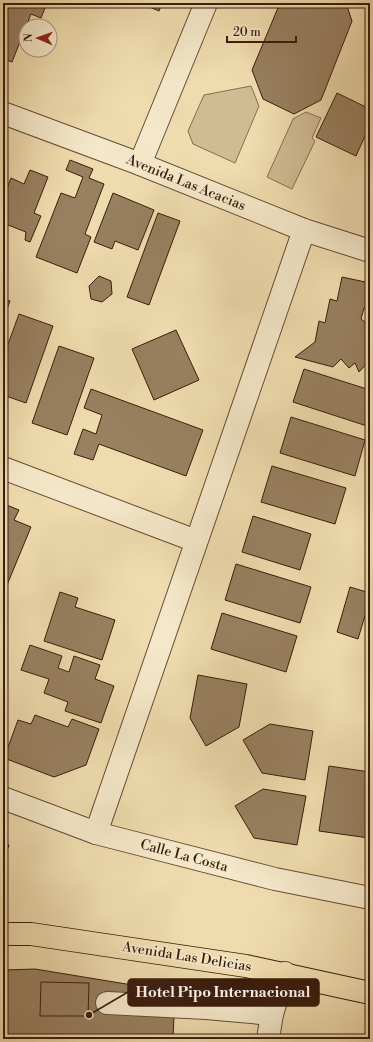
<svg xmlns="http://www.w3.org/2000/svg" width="373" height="1042" font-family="'Libre Bodoni',serif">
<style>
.green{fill:#d0bb92;stroke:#856c4f}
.building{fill:#988060;stroke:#3a1c0c}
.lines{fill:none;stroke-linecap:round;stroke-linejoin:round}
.minor-casing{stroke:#674c34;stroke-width:24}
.major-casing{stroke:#3a1c0c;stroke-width:24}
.minor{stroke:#f5e8ca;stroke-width:22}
.major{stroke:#efdcae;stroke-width:22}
.labels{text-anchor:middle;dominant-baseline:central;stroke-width:3;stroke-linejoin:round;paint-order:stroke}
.street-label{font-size:14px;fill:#3a1c0c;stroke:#f5e8ca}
.leader{fill:none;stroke:#3a1c0c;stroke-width:1.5}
.callout-dot{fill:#3a1c0c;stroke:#f5e8ca;stroke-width:1.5}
.callout{fill:#3a1c0c;stroke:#3a1c0c;stroke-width:1.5}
.callout-label{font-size:15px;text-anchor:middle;font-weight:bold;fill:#fff}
</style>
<rect width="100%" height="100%" fill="#efdcae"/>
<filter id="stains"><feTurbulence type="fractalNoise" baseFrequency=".005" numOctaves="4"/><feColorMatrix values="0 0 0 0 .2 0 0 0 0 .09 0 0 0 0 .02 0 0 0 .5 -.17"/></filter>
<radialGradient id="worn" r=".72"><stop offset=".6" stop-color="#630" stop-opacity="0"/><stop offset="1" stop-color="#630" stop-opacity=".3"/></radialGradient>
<g class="green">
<polygon points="251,86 259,106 235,163 193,144 188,131 204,95"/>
<polygon points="306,112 321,118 312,138 315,141 292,189 267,177 293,119"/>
</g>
<g class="building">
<polygon points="8,3 47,3 41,18 31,14 12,62 3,59 3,17"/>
<polygon points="140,3 162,3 159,11"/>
<polygon points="280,3 346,3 352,21 321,100 294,114 263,99 252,70"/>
<polygon points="337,93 370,109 370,125 356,156 316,137"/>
<polygon points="70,160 93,169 89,178 104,184 85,234 91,237 77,273 36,257 61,193 75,198 83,177 66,170"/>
<polygon points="30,170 48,177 34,213 41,216 30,242 25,240 26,232 3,223 3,198 11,178 24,184"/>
<polygon points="113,193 154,210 138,250 115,241 112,249 94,242"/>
<polygon points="158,213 180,221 149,305 127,297"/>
<polygon points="99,276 111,281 112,294 102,302 91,299 89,286"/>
<polygon points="342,277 370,283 370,310 364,308 361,319 370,326 370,360 359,372 355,363 349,368 341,359 333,367 295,357 315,342 319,321 325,323 330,299 337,301"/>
<polygon points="3,299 10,301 3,320"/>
<polygon points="19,314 53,326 26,403 3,395 3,358"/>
<polygon points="176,330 199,380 154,400 132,349"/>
<polygon points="59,346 94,358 67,435 32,423"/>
<polygon points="304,369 370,390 370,397 366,408 370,409 370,427 293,402"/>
<polygon points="91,389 203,430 186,476 99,444 93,460 74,454 83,429 96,434 102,415 84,408"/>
<polygon points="291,417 365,440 355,476 280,453"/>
<polygon points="272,466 346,488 335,524 261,502"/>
<polygon points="4,504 19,510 14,520 31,527 7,585 3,583 3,507"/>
<polygon points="253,516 311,534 300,570 242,552"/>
<polygon points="236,564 311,587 300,623 225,600"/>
<polygon points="350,587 370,593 370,599 358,639 337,632"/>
<polygon points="60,592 78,598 75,607 115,620 102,660 44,641"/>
<polygon points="222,613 297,636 286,672 211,649"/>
<polygon points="30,645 62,656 58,668 69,672 74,656 100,665 95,679 114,686 101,723 65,711 68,702 44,693 49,679 21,670"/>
<polygon points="198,675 247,684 239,727 206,746 190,718"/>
<polygon points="35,715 68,727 72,719 99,729 86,765 54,777 4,758 18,720 31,724"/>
<polygon points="270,724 313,731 305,780 262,773 243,740"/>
<polygon points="329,766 370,772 370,828 369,838 319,831"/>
<polygon points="263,789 306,796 297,845 254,838 235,806"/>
<polygon points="3,842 9,845 3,862"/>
<polygon points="35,969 175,992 173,1039 3,1039 3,970"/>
<polygon points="41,982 89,983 88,1016 40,1016"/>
<polygon points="166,1038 166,1039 75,1039"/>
</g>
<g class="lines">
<defs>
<g id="minor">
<polyline points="3,113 140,164 304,230 370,251"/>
<polyline points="140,164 206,3"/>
<polyline points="3,468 196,541"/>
<polyline points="3,798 96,833 275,879 370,898"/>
<polyline points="96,833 304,230"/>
<polyline points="107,1003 206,1008 272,1014 285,973"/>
<polyline points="268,1039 272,1014"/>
</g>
<polyline id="major" points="3,934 31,934 246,966 370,993"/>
</defs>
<use href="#minor" class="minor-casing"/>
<use href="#major" class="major-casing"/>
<use href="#minor" class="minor"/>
<use href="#major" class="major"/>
</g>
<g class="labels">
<g class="street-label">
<text transform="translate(186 183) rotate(22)">Avenida Las Acacias</text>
<text transform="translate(184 856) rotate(15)">Calle La Costa</text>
<text transform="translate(187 957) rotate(9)">Avenida Las Delicias</text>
</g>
</g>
<path class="leader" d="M89 1015L128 992"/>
<circle class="callout-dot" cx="89" cy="1015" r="4"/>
<rect class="callout" x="128" y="979" width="191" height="27" rx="4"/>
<g class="callout-label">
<text x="223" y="997">Hotel Pipo Internacional</text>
</g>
<rect width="373" height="1042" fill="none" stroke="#efdcae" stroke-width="16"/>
<rect x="4" y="4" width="365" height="1034" fill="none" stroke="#3a1c0c" stroke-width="2"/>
<rect x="8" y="8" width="357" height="1026" fill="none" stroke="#3a1c0c"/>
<g transform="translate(38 38) rotate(272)"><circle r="19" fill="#f5e8ca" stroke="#aa967e"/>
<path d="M0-3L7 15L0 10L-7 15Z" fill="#8f2418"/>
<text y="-6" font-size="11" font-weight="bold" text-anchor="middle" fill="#3a1c0c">N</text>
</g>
<path d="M227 36v6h69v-6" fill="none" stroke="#3a1c0c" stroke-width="2"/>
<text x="233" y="36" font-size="12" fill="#3a1c0c" stroke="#f5e8ca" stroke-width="3" paint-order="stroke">20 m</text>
<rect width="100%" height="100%" filter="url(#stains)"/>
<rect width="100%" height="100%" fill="url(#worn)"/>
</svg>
